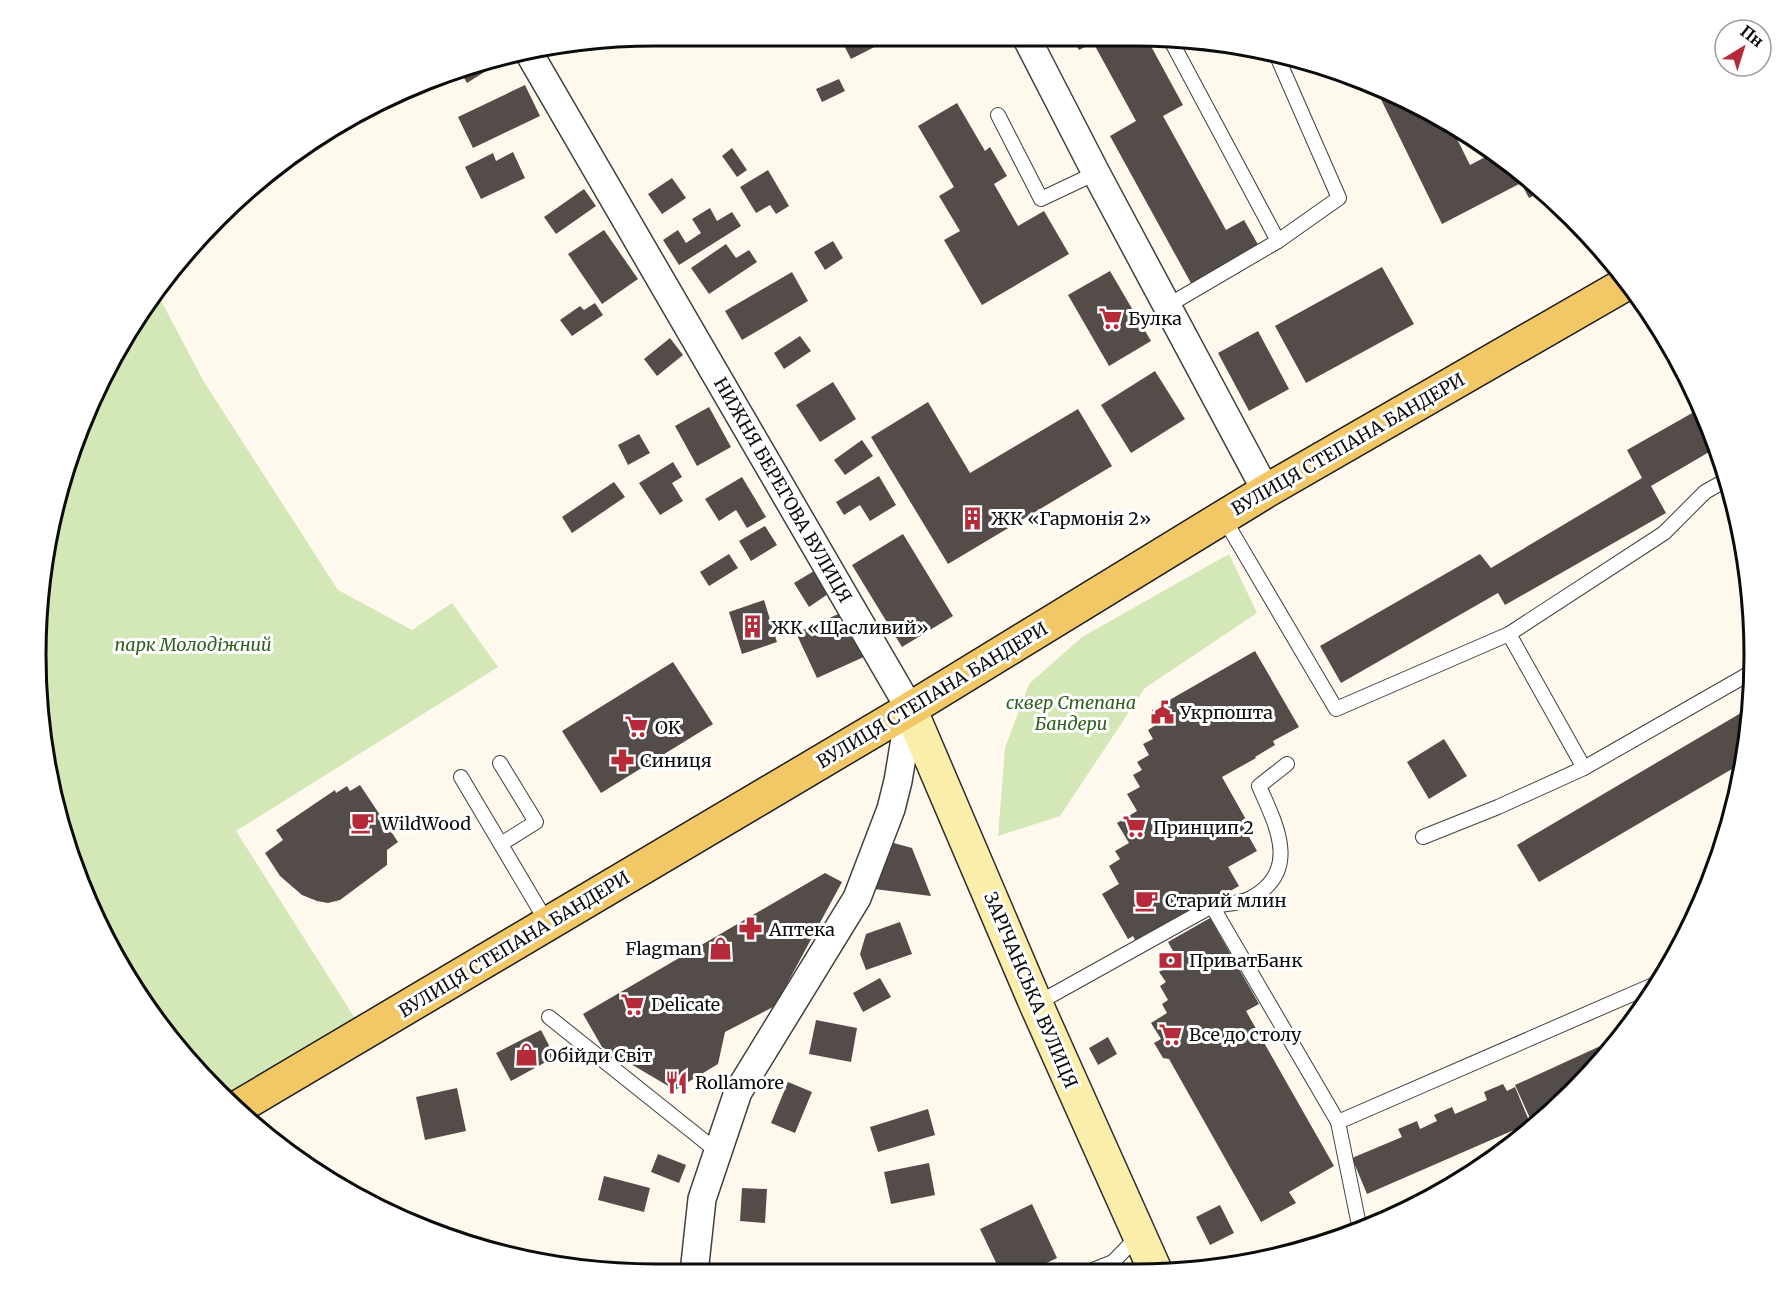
<svg xmlns="http://www.w3.org/2000/svg" width="1791" height="1311" font-family="Merriweather,serif">
<style>
.green{fill:#d3e7b7}
.building{fill:#544c49}
.lines{fill:none;stroke-linecap:round;stroke-linejoin:round}
.lane-casing{stroke:#3f3f3f;stroke-width:16}
.street-casing{stroke:#3f3f3f;stroke-width:30}
.secondary-casing{stroke:#2e2e2e;stroke-width:36}
.primary-casing{stroke:#1d1d1d;stroke-width:36}
.lane{stroke:#fff;stroke-width:14}
.street{stroke:#fff;stroke-width:27}
.secondary{stroke:#fbedaa;stroke-width:33}
.primary{stroke:#f2c867;stroke-width:33}
.labels{text-anchor:middle;dominant-baseline:central;stroke-width:6;stroke-linejoin:round;paint-order:stroke}
.poi-label{font-size:18px;fill:#0c0c0c;stroke:#fff;text-anchor:start}
.street-label{font-size:18px;fill:#0c0c0c;stroke:#fff}
.park-label{font-size:18px;font-style:italic;fill:#316020;stroke:#fff}
.rim{fill:none;stroke:#0c0c0c;stroke-width:3}
</style>
<rect width="100%" height="100%" fill="#fef9ec"/>
<g class="green">
<polygon points="158,295 204,382 338,590 412,630 452,603 498,667 236,831 358,1023 227,1100 164,1033 83,892 41,736 41,574 57,495 100,382"/>
<polygon points="1229,554 1257,613 1145,688 1060,816 998,836 1005,748 1029,684 1082,637"/>
</g>
<g class="building">
<polygon points="839,36 894,37 851,59"/>
<polygon points="1072,37 1103,37 1079,50"/>
<polygon points="1110,37 1146,37 1183,105 1163,116 1226,230 1244,220 1260,248 1192,285 1110,136 1136,121 1095,46"/>
<polygon points="493,58 497,64 467,83 459,69"/>
<polygon points="839,79 845,91 822,102 816,89"/>
<polygon points="1373,83 1450,125 1470,165 1495,152 1544,190 1529,198 1521,183 1442,224"/>
<polygon points="525,85 540,116 473,148 458,117"/>
<polygon points="957,103 985,151 990,147 1007,176 994,184 1018,226 1044,211 1069,254 982,305 944,240 960,231 939,196 954,187 918,126"/>
<polygon points="732,148 747,170 737,177 722,156"/>
<polygon points="513,152 525,178 481,199 465,167 493,153 496,161"/>
<polygon points="768,170 789,206 776,214 770,205 756,213 740,187"/>
<polygon points="672,178 686,198 662,214 648,194"/>
<polygon points="584,189 596,206 556,234 544,217"/>
<polygon points="710,208 717,221 732,212 741,226 679,265 663,240 678,230 686,243 701,233 692,219"/>
<polygon points="604,230 638,279 602,304 568,254"/>
<polygon points="833,241 843,258 825,270 814,252"/>
<polygon points="726,244 736,258 749,250 757,262 709,294 691,268"/>
<polygon points="1382,267 1414,324 1306,383 1275,326"/>
<polygon points="1110,271 1151,341 1109,366 1068,295"/>
<polygon points="792,272 808,301 742,340 725,311"/>
<polygon points="595,303 603,315 572,336 560,320 580,306 584,310"/>
<polygon points="1258,331 1289,389 1249,411 1218,353"/>
<polygon points="800,336 811,351 784,369 774,353"/>
<polygon points="670,338 683,355 657,376 644,359"/>
<polygon points="1155,371 1185,419 1131,453 1101,405"/>
<polygon points="833,382 856,419 820,442 796,405"/>
<polygon points="928,402 970,473 1078,409 1112,466 948,564 871,437"/>
<polygon points="709,407 731,447 697,466 675,426"/>
<polygon points="1701,408 1716,448 1651,486 1666,513 1505,605 1498,593 1341,683 1320,646 1480,554 1491,568 1642,478 1627,450"/>
<polygon points="639,434 650,453 628,465 618,445"/>
<polygon points="862,440 873,456 845,475 834,460"/>
<polygon points="673,462 682,477 672,483 683,501 660,515 639,483"/>
<polygon points="879,476 896,505 870,521 860,505 844,515 836,502"/>
<polygon points="742,477 766,517 747,528 736,510 719,521 705,499"/>
<polygon points="614,482 625,497 572,533 562,517"/>
<polygon points="765,526 777,545 751,561 739,541"/>
<polygon points="903,534 953,616 902,647 852,565"/>
<polygon points="729,554 738,568 709,586 700,572"/>
<polygon points="814,571 828,594 809,607 794,583"/>
<polygon points="764,600 777,642 742,654 729,612"/>
<polygon points="845,611 866,656 817,678 796,633"/>
<polygon points="1255,651 1299,727 1273,741 1275,745 1255,757 1256,758 1222,777 1248,823 1243,826 1257,851 1228,867 1239,886 1137,944 1133,936 1128,939 1102,894 1119,884 1109,866 1120,859 1115,851 1129,843 1117,823 1137,811 1127,794 1140,787 1133,775 1142,770 1137,762 1149,755 1143,744 1153,739 1148,730 1159,723 1152,710"/>
<polygon points="673,662 713,724 601,793 562,731"/>
<polygon points="1751,707 1750,736 1744,762 1539,882 1517,845"/>
<polygon points="1444,739 1467,776 1429,799 1407,762"/>
<polygon points="360,785 398,842 387,850 387,865 340,900 328,903 317,901 302,895 280,876 265,853 283,840 276,830 335,790 336,793 347,786 350,791"/>
<polygon points="890,842 912,848 931,896 874,889"/>
<polygon points="825,873 842,882 775,1006 725,1032 718,1064 675,1090 602,1047 583,1014"/>
<polygon points="1210,918 1259,1004 1246,1011 1334,1166 1289,1192 1296,1203 1261,1222 1169,1059 1163,1058 1154,1043 1161,1039 1151,1023 1167,1013 1162,1004 1168,1000 1160,986 1166,982 1159,972 1166,968 1160,959 1173,951 1168,942"/>
<polygon points="900,922 912,954 866,970 860,954 866,934"/>
<polygon points="880,978 891,997 863,1012 853,993"/>
<polygon points="816,1020 857,1028 851,1062 809,1054"/>
<polygon points="541,1030 555,1057 511,1081 496,1053"/>
<polygon points="1108,1037 1117,1054 1098,1065 1089,1048"/>
<polygon points="1620,1037 1601,1064 1539,1122 1533,1125 1515,1085"/>
<polygon points="788,1082 812,1092 795,1133 771,1123"/>
<polygon points="1503,1084 1507,1091 1515,1087 1530,1123 1367,1194 1352,1158 1402,1137 1398,1129 1417,1121 1420,1129 1437,1121 1434,1115 1452,1107 1455,1114 1487,1100 1484,1092"/>
<polygon points="457,1088 466,1131 425,1140 416,1097"/>
<polygon points="928,1109 935,1135 878,1152 870,1127"/>
<polygon points="658,1154 686,1165 679,1183 651,1172"/>
<polygon points="929,1163 935,1195 891,1204 884,1172"/>
<polygon points="604,1176 650,1188 644,1212 598,1200"/>
<polygon points="742,1188 767,1189 765,1223 740,1221"/>
<polygon points="1032,1204 1057,1258 1030,1271 1000,1271 980,1229"/>
<polygon points="1220,1205 1234,1233 1210,1245 1196,1217"/>
<polygon points="918,1263 922,1272 900,1272"/>
</g>
<g class="lines">
<defs>
<g id="lane">
<polyline points="1169,37 1278,241"/>
<polyline points="998,115 1041,199 1096,173"/>
<polyline points="1167,306 1278,241 1339,198 1276,54"/>
<polyline points="1223,517 1336,709 1509,634 1664,533 1705,492 1728,479"/>
<polyline points="1509,634 1584,768 1752,672"/>
<polyline points="500,763 536,822 501,844"/>
<polyline points="461,777 548,924"/>
<polyline points="1423,837 1498,807 1584,768"/>
<path d="M 1212,906 C 1223,904 1239,904 1249,899 C 1302,872 1276,825 1259,786 L 1287,764"/>
<polyline points="1036,1004 1212,906 1338,1122 1360,1230 1351,1234"/>
<polyline points="549,1017 718,1152"/>
<polyline points="1338,1122 1660,982"/>
<polyline points="1360,1230 1392,1217"/>
<polyline points="1093,1270 1113,1262"/>
<polyline points="1110,1270 1113,1262 1139,1235"/>
</g>
<g id="street">
<polyline points="1026,37 1096,173 1266,491"/>
<polyline points="529,53 910,709 898,781 891,809 857,898 738,1092 702,1199 694,1273"/>
</g>
<polyline id="secondary" points="910,709 1036,1004 1155,1270"/>
<polyline id="primary" points="235,1109 910,709 1266,491 1629,282"/>
</defs>
<use href="#lane" class="lane-casing"/>
<use href="#street" class="street-casing"/>
<use href="#secondary" class="secondary-casing"/>
<use href="#primary" class="primary-casing"/>
<use href="#lane" class="lane"/>
<use href="#street" class="street"/>
<use href="#secondary" class="secondary"/>
<use href="#primary" class="primary"/>
</g>
<defs>
<symbol id="supermarket-bare" viewBox="-9 -9 18 18"><path d="M-6-5.5h2.5l.6 2H6L4.5 2H-2.5L-4.4-4H-6ZM-1.5 3.2a1.3 1.3 0 1 0 .1 0ZM3 3.2a1.3 1.3 0 1 0 .1 0Z" fill="#b52b3a" stroke="#fff" stroke-width="2.5" paint-order="stroke"/></symbol>
<symbol id="building-bare" viewBox="-9 -9 18 18"><path d="M-4-6H4V6H1V3H-1V6H-4ZM-2.5-4.3h1.7v1.8h-1.7ZM.8-4.3h1.7v1.8H.8ZM-2.5-1h1.7V.8h-1.7ZM.8-1h1.7V.8H.8Z" fill="#b52b3a" stroke="#fff" stroke-width="2.5" paint-order="stroke"/></symbol>
<symbol id="civic-bare" viewBox="-9 -9 18 18"><path d="M-.6-6.5H3V-4.5H.6V-3L4-1V1h2V6H-6V1h2V-1L-.6-3ZM-1.2 2.5V6h2.4V2.5Z" fill="#b52b3a" stroke="#fff" stroke-width="2.5" paint-order="stroke"/></symbol>
<symbol id="pharmacy-bare" viewBox="-9 -9 18 18"><path d="M-2-6h4v4h4v4h-4v4h-4v-4h-4v-4h4Z" fill="#b52b3a" stroke="#fff" stroke-width="2.5" paint-order="stroke"/></symbol>
<symbol id="cafe-bare" viewBox="-9 -9 18 18"><path d="M-5.5-4.5H6V0H3Q3 3.5 0 3.5H-2.5Q-5.5 3.5-5.5 0ZM3-3.2v2h1.7v-2ZM-6 4.5H4V6H-6Z" fill="#b52b3a" stroke="#fff" stroke-width="2.5" paint-order="stroke"/></symbol>
<symbol id="shop-bare" viewBox="-9 -9 18 18"><path d="M-5-2.5h2.3a2.7 3.5 0 0 1 5.4 0H5L5.5 6h-11ZM-1.5-2.5h3a1.5 2.3 0 0 0-3 0Z" fill="#b52b3a" stroke="#fff" stroke-width="2.5" paint-order="stroke"/></symbol>
<symbol id="bank-bare" viewBox="-9 -9 18 18"><path d="M-6-4H6V4H-6ZM0-2.3a2.3 2.3 0 1 0 0 4.6a2.3 2.3 0 1 0 0-4.6Z" fill="#b52b3a" stroke="#fff" stroke-width="2.5" paint-order="stroke"/></symbol>
<symbol id="restaurant-bare" viewBox="-9 -9 18 18"><path d="M-5-6h1v4h1v-4h1v4h1v-4h1v5L-1.5 .5V6h-2V.5L-5-1ZM5-6V6H3V1.5H1.5Q1.5-4 5-6Z" fill="#b52b3a" stroke="#fff" stroke-width="2.5" paint-order="stroke"/></symbol>
</defs>
<g fill-rule="evenodd">
<use href="#supermarket-bare" x="1094" y="302" width="33" height="33"/>
<use href="#building-bare" x="956" y="502" width="33" height="33"/>
<use href="#building-bare" x="736" y="610" width="33" height="33"/>
<use href="#civic-bare" x="1146" y="696" width="33" height="33"/>
<use href="#supermarket-bare" x="620" y="710" width="33" height="33"/>
<use href="#pharmacy-bare" x="606" y="744" width="33" height="33"/>
<use href="#cafe-bare" x="346" y="806" width="33" height="33"/>
<use href="#supermarket-bare" x="1118" y="810" width="33" height="33"/>
<use href="#cafe-bare" x="1130" y="884" width="33" height="33"/>
<use href="#pharmacy-bare" x="734" y="912" width="33" height="33"/>
<use href="#shop-bare" x="704" y="932" width="33" height="33"/>
<use href="#bank-bare" x="1154" y="944" width="33" height="33"/>
<use href="#supermarket-bare" x="616" y="988" width="33" height="33"/>
<use href="#supermarket-bare" x="1154" y="1018" width="33" height="33"/>
<use href="#shop-bare" x="510" y="1038" width="33" height="33"/>
<use href="#restaurant-bare" x="660" y="1066" width="33" height="33"/>
</g>
<g class="labels">
<g class="poi-label">
<text x="1128" y="318">Булка</text>
<text x="991" y="518">ЖК «Гармонія 2»</text>
<text x="771" y="627">ЖК «Щасливий»</text>
<text x="1180" y="712">Укрпошта</text>
<text x="655" y="727">OK</text>
<text x="640" y="760">Синиця</text>
<text x="381" y="823">WildWood</text>
<text x="1153" y="827">Принцип 2</text>
<text x="1165" y="900">Старий млин</text>
<text x="769" y="929">Аптека</text>
<text x="702" y="948" text-anchor="end">Flagman</text>
<text x="1189" y="960">ПриватБанк</text>
<text x="651" y="1004">Delicate</text>
<text x="1189" y="1034">Все до столу</text>
<text x="544" y="1055">Обійди Світ</text>
<text x="695" y="1082">Rollamore</text>
</g>
<g class="street-label">
<text transform="translate(1348 444) rotate(-30)">ВУЛИЦЯ СТЕПАНА БАНДЕРИ</text>
<text transform="translate(783 490) rotate(60)">НИЖНЯ БЕРЕГОВА ВУЛИЦЯ</text>
<text transform="translate(932 695) rotate(-31)">ВУЛИЦЯ СТЕПАНА БАНДЕРИ</text>
<text transform="translate(514 944) rotate(-31)">ВУЛИЦЯ СТЕПАНА БАНДЕРИ</text>
<text transform="translate(1031 990) rotate(67)">ЗАРІЧАНСЬКА ВУЛИЦЯ</text>
</g>
<g class="park-label">
<text x="193" y="644">парк Молодіжний</text>
<text x="1071" y="702">сквер Степана<tspan x="1071" dy="21">Бандери</tspan></text>
</g>
</g>
<path d="M0 0H1791V1311H0ZM655 46H1135A609 609 0 0 1 1744 655V655A609 609 0 0 1 1135 1264H655A609 609 0 0 1 46 655V655A609 609 0 0 1 655 46Z" fill="#fff" fill-rule="evenodd"/>
<path class="rim" d="M655 46H1135A609 609 0 0 1 1744 655V655A609 609 0 0 1 1135 1264H655A609 609 0 0 1 46 655V655A609 609 0 0 1 655 46Z"/>
<g transform="translate(1743 48) rotate(38)"><circle r="28" fill="#ffffff" stroke="#9e9e9e" stroke-width="1.5"/>
<path d="M0-4.5L10 22L0 15L-10 22Z" fill="#b52b3a"/>
<text y="-9" font-size="16" font-weight="bold" text-anchor="middle" fill="#0c0c0c">Пн</text>
</g>
</svg>
